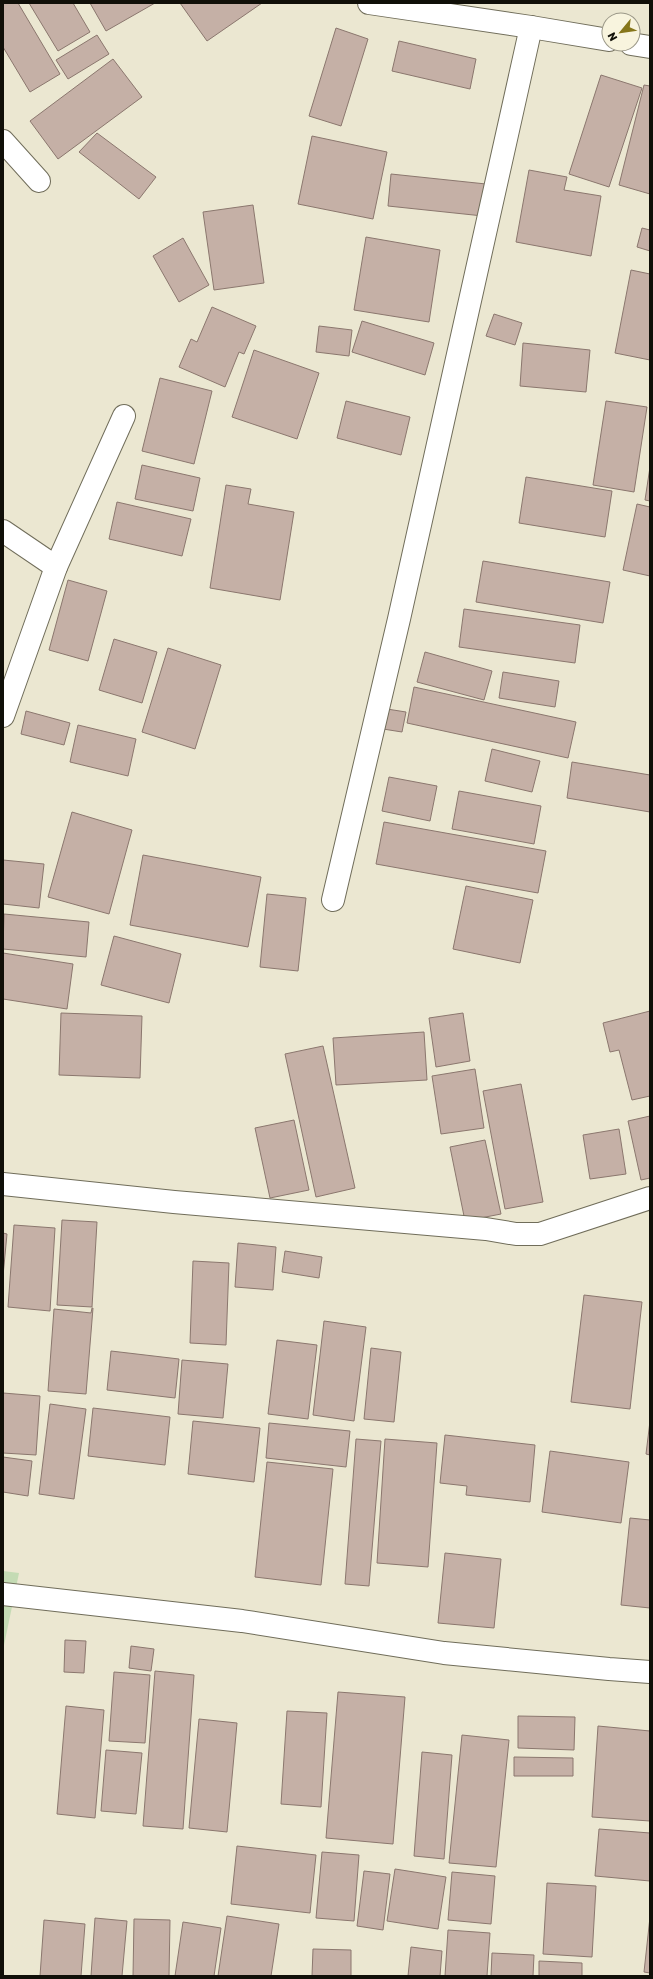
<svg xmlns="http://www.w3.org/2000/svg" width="653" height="1979" font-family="Rubik,sans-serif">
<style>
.green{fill:#c4dbb4}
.building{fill:#c5b0a6;stroke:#8b776e}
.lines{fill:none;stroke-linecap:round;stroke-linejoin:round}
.minor-casing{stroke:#706d5a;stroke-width:24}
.minor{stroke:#fff;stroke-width:22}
</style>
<rect width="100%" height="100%" fill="#ebe7d1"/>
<polygon class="green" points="3,1571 19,1573 3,1650"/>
<g class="building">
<polygon points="3,3 18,3 60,74 30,92 3,47"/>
<polygon points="29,3 73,3 90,32 58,51"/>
<polygon points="90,3 155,3 106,31"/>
<polygon points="180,3 262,3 207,41"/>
<polygon points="336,28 368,39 341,126 309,116"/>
<polygon points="97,35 109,54 68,79 56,60"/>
<polygon points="399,41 476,59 470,89 392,71"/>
<polygon points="113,59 142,97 58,159 30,121"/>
<polygon points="601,75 642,88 609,187 569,174"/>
<polygon points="644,85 650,86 650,194 619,185"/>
<polygon points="97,133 156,177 139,199 79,152"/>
<polygon points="312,136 387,152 373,219 298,204"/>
<polygon points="529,170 567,177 564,190 601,196 591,256 516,242"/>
<polygon points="391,174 486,184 483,216 388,206"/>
<polygon points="253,205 264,283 214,290 203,212"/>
<polygon points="642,228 650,230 650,251 637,247"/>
<polygon points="366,237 440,250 429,322 354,310"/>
<polygon points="183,238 209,285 179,302 153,256"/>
<polygon points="631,270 650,274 650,360 615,353"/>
<polygon points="212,307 256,326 244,354 239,352 225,387 179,367 191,339 197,342"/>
<polygon points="494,314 522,323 515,345 486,336"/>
<polygon points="362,321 434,343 425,375 352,352"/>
<polygon points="319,326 352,330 349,356 316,352"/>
<polygon points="523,343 590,350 586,392 520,386"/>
<polygon points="254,350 319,373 297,439 232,417"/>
<polygon points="160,378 212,391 194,464 142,451"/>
<polygon points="346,401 410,417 401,455 337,438"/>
<polygon points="606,401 647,407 634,492 593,485"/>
<polygon points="142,465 200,478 193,511 135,499"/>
<polygon points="650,467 650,501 645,500"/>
<polygon points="526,477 612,491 605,537 519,523"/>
<polygon points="226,485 251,489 248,504 294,512 280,600 210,588"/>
<polygon points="117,502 191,519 182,556 109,539"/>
<polygon points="637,504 650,507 650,576 623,570"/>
<polygon points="483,561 610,582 603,623 476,602"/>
<polygon points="68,580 107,591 88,661 49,650"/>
<polygon points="464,609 580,625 575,663 459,647"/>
<polygon points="114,639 157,652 142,703 99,690"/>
<polygon points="168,648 221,665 195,749 142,732"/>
<polygon points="425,652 492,671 484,700 417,682"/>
<polygon points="503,672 559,681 555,707 499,698"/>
<polygon points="414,687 576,722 568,758 407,723"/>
<polygon points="387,709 406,712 402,732 383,729"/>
<polygon points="26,711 70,723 64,745 21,734"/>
<polygon points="78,725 136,739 128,776 70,762"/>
<polygon points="492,749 540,761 532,792 485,781"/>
<polygon points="572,762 650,775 650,812 567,798"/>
<polygon points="389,777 437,786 430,821 382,811"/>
<polygon points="459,791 541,806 534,844 452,829"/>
<polygon points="72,812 132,830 109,914 48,897"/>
<polygon points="384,822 546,851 538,893 376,864"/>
<polygon points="143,855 261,877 248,947 130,925"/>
<polygon points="3,860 44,864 39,908 3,904"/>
<polygon points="466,886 533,900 520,963 453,949"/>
<polygon points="267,894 306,898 298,971 260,967"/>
<polygon points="4,914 89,922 86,957 3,949"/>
<polygon points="114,936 181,954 169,1003 101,985"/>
<polygon points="3,953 73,964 67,1009 3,999"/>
<polygon points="650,1011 650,1096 632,1100 619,1050 610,1052 603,1023"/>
<polygon points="61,1013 142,1016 140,1078 59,1075"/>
<polygon points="463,1013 470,1061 436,1067 429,1018"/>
<polygon points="424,1032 427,1080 336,1085 333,1038"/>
<polygon points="323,1046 355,1188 316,1197 285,1054"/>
<polygon points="475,1069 484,1128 441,1134 432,1076"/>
<polygon points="521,1084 543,1202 505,1209 483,1091"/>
<polygon points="650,1116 650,1178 641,1180 628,1121"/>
<polygon points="294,1120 309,1190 270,1198 255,1128"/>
<polygon points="619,1129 626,1174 590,1179 583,1135"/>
<polygon points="485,1140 501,1214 465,1221 450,1147"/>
<polygon points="62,1220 97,1222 92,1307 57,1305"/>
<polygon points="14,1225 55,1228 50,1311 8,1307"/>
<polygon points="3,1233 7,1234 3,1276"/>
<polygon points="238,1243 276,1247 273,1290 235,1287"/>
<polygon points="285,1251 322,1257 319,1278 282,1272"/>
<polygon points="193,1261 229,1263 226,1345 190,1343"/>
<polygon points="584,1295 642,1302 630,1409 571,1402"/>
<polygon points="92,1308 93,1308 86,1394 48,1391 54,1309 91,1313"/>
<polygon points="324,1321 366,1327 354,1421 313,1415"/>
<polygon points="277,1340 317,1345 308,1419 268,1414"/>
<polygon points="371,1348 401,1352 394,1422 364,1419"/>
<polygon points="111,1351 179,1359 175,1398 107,1390"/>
<polygon points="182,1360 228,1364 223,1418 178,1414"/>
<polygon points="3,1393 40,1396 36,1455 3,1453"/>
<polygon points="50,1404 86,1409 74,1499 39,1494"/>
<polygon points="93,1408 170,1417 165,1465 88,1456"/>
<polygon points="193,1421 260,1428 254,1482 188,1474"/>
<polygon points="650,1421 650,1455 646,1454"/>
<polygon points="269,1423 350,1431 346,1467 266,1458"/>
<polygon points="445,1435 535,1445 530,1502 466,1495 467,1486 440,1483"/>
<polygon points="356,1439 381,1441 369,1586 345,1584"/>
<polygon points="385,1439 437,1443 428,1567 377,1563"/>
<polygon points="550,1451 629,1462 621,1523 542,1512"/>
<polygon points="3,1457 32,1461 28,1496 3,1492"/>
<polygon points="267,1462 333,1469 321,1585 255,1577"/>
<polygon points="630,1518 650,1520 650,1608 621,1605"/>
<polygon points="445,1553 501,1559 494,1628 438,1623"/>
<polygon points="65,1640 86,1641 84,1673 64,1672"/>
<polygon points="131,1646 154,1649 151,1671 129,1668"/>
<polygon points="155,1671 194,1675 183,1829 143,1826"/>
<polygon points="114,1672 150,1675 145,1743 109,1741"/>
<polygon points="338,1692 405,1697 393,1844 326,1838"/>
<polygon points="66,1706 104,1710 95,1818 57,1814"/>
<polygon points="287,1711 327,1713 321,1807 281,1804"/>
<polygon points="518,1716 575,1717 574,1750 518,1748"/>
<polygon points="199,1719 237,1723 227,1832 189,1828"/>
<polygon points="598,1726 650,1731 650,1821 592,1817"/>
<polygon points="462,1735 509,1740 496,1867 449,1863"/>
<polygon points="106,1750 142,1753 136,1814 101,1811"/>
<polygon points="422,1752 452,1755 444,1859 414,1856"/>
<polygon points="514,1757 573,1758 573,1776 514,1776"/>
<polygon points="599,1829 650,1833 650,1881 595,1876"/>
<polygon points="237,1846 316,1855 310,1913 231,1904"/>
<polygon points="322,1852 359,1855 354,1921 316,1918"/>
<polygon points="395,1869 446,1877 438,1929 387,1921"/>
<polygon points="364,1871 390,1874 383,1930 357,1926"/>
<polygon points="452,1872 495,1876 491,1924 448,1920"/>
<polygon points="547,1883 596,1886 592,1957 543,1954"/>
<polygon points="227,1916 279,1924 271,1976 218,1976"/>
<polygon points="650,1917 650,1973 644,1972"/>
<polygon points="95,1918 127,1921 122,1976 91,1976"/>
<polygon points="134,1919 170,1920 169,1976 133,1976"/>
<polygon points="44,1920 85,1924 81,1976 40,1976"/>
<polygon points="183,1922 221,1928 214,1976 175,1976"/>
<polygon points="448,1930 490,1933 487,1976 445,1976"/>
<polygon points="411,1947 442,1951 440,1976 408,1976"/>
<polygon points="313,1949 351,1950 351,1976 312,1976"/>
<polygon points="492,1953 534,1955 533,1976 491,1976"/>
<polygon points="539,1961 582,1963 582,1976 539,1976"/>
</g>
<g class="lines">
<defs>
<g id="minor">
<polyline points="369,3 531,27 609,40"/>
<polyline points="631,44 650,47"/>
<polyline points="3,141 39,181"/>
<polyline points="3,531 56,567"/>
<polyline points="3,716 56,567 124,416"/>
<polyline points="333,900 399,619 531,27"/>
<polyline points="3,1184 174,1202 486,1229 516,1234 540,1234 650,1198"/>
<polyline points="3,1594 242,1621 444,1653 609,1669 650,1672"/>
</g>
</defs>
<use href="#minor" class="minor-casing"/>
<use href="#minor" class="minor"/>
</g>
<rect width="653" height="1979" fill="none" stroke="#100f08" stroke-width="8"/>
<g transform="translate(621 32) rotate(241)"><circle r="19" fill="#f8f4de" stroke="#9b9888"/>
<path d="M0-3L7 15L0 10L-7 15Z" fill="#86761a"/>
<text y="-6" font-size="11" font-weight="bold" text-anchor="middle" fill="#100f08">N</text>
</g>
</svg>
